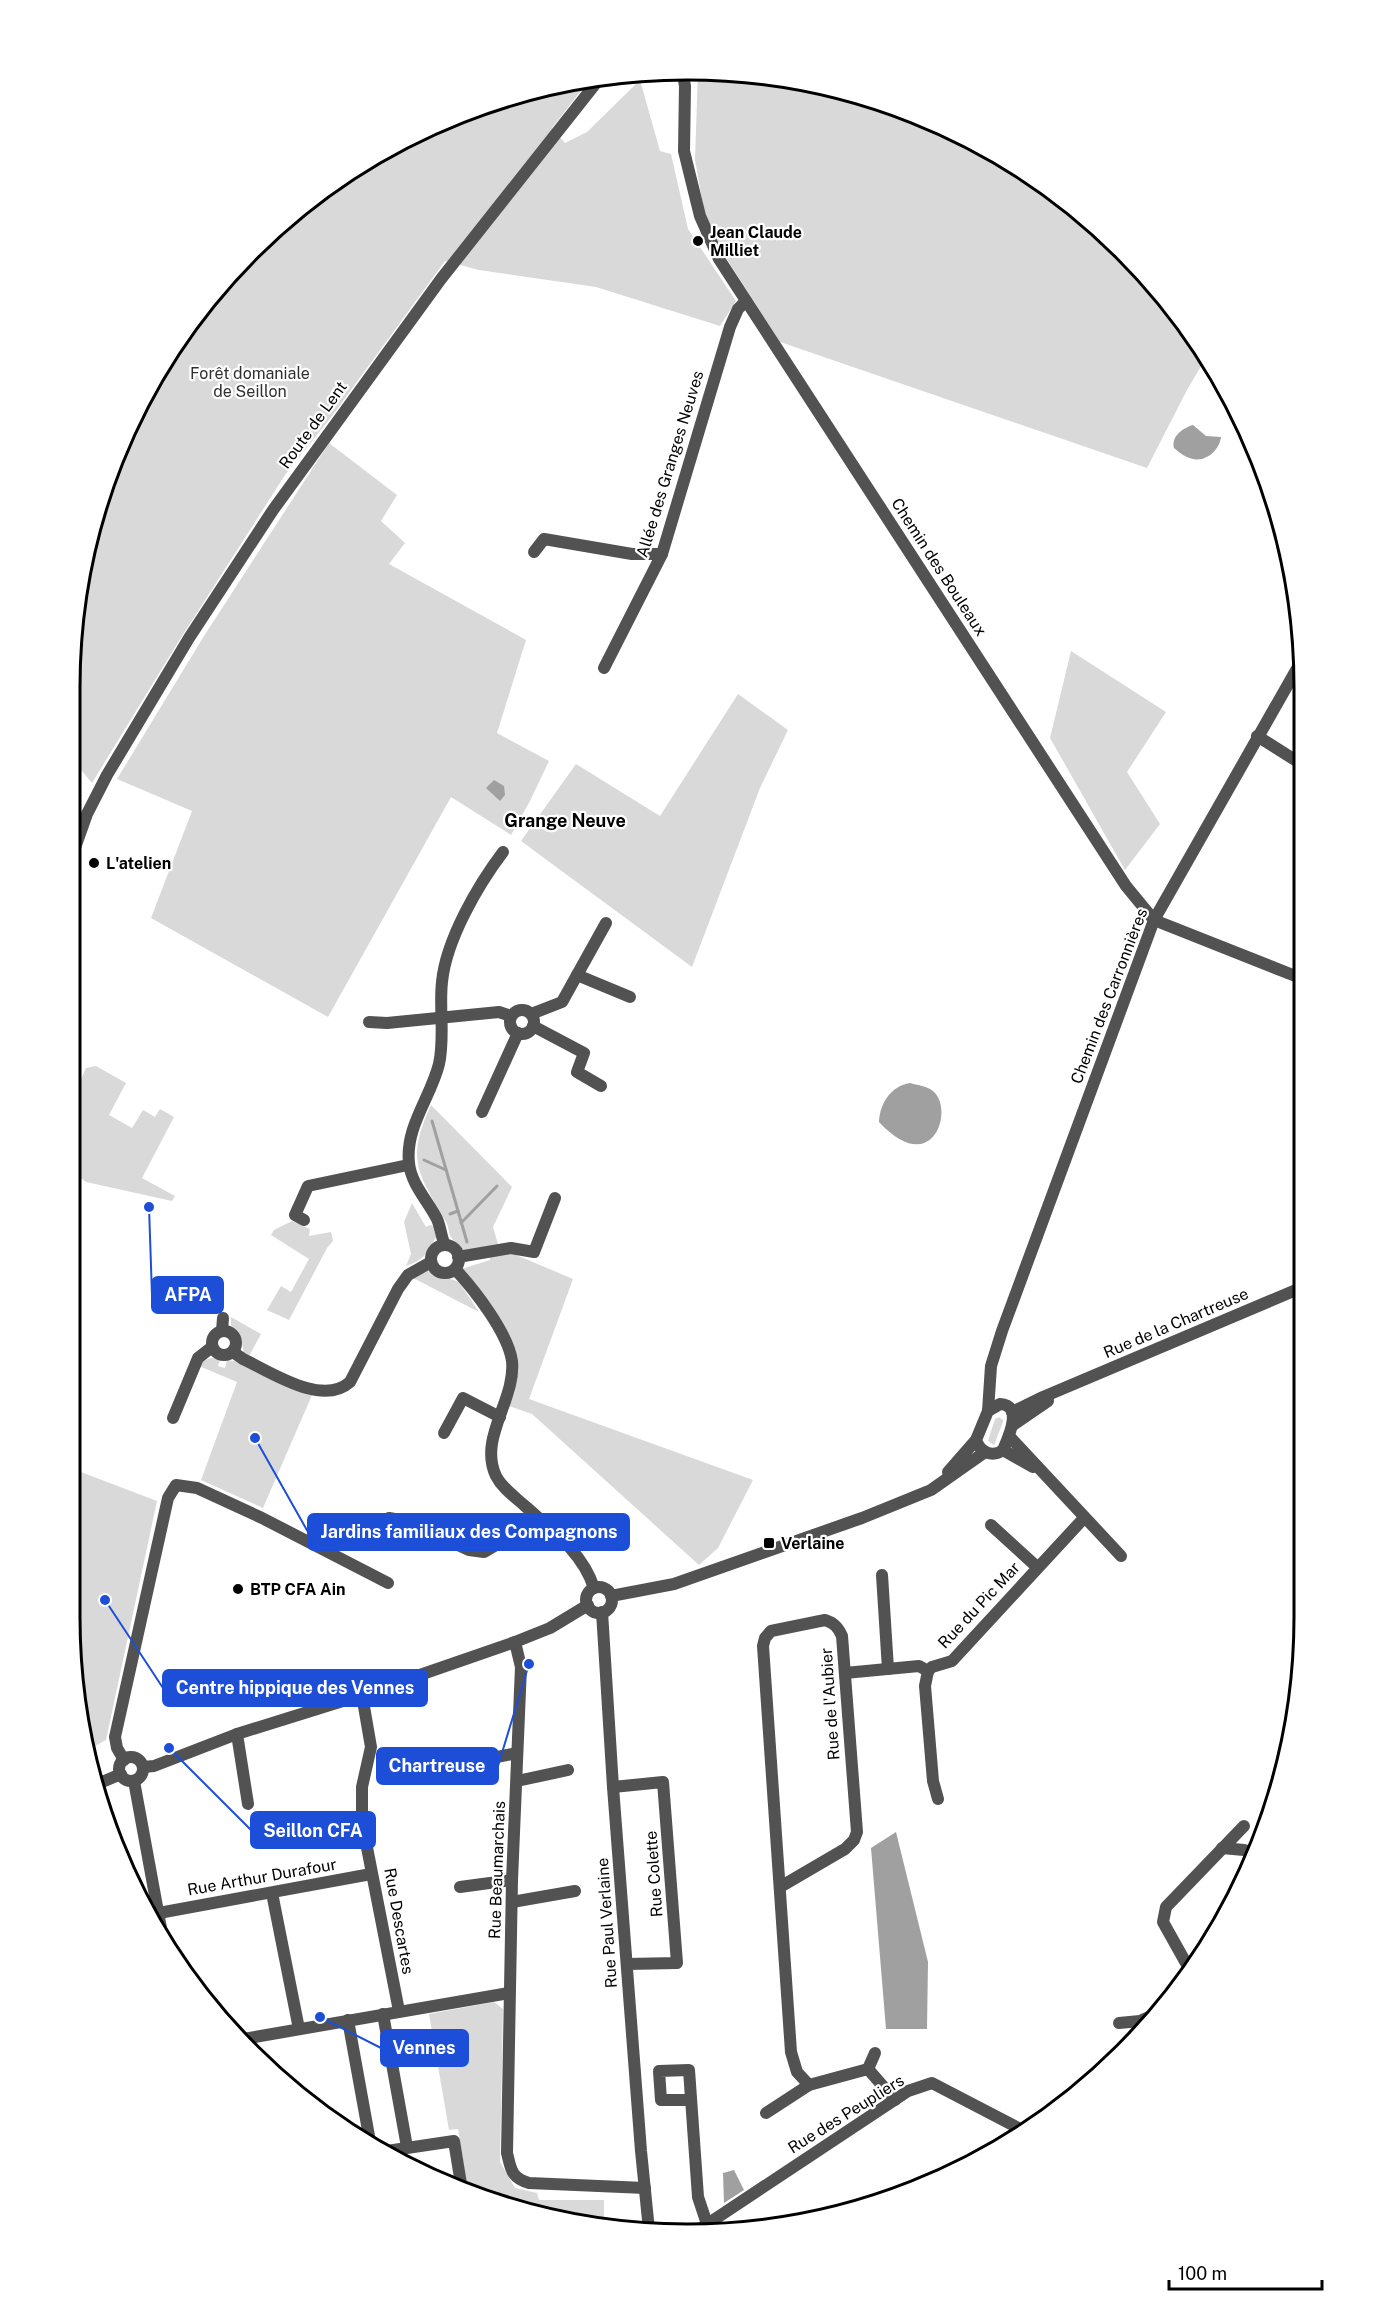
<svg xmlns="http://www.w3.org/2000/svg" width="1373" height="2304" font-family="'Public Sans',sans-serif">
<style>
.green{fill:#d9d9d9}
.water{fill:#a0a0a0}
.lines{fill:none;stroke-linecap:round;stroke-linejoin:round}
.stream{stroke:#a0a0a0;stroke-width:3}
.minor{stroke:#525252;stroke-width:12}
.tertiary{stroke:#525252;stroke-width:12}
.poi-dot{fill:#000;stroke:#fff;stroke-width:2}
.labels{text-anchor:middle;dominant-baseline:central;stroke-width:4.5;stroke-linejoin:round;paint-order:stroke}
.poi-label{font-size:16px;font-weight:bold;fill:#000;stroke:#fff;text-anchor:start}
.park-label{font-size:16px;fill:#303030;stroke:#fff}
.street-label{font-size:16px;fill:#000;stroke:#fff}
.neighbourhood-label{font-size:18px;font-weight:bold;fill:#000;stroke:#fff}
.rim{fill:none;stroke:#000;stroke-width:3}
.leader{fill:none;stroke:#1d4ed8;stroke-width:2}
.callout-dot{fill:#1d4ed8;stroke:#fff;stroke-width:2}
.callout{fill:#1d4ed8;stroke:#1d4ed8;stroke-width:2}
.callout-label{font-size:18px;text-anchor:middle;font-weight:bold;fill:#fff}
</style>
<rect width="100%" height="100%" fill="#fff"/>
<g class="green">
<polygon points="698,70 807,81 922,116 1029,173 1123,250 1206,358 1188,388 1147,468 780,342 707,228 695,160"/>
<polygon points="590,79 552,128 565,143 587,132 640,80 660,151 671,154 688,229 736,301 720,326 596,287 479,270 445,261 332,416 285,475 177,644 92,783 71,758 70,646 102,488 173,344 250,250 343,173 450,116 566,81"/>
<polygon points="329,443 397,495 381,521 405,543 389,564 526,640 497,733 549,761 530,801 511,835 451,797 328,1017 151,918 192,811 117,779 204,636"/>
<polygon points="1071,651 1166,712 1127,772 1160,824 1125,870 1050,738"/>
<polygon points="738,694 788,730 760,788 692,967 521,841 576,764 660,816"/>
<polygon points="96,1066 126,1083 109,1115 132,1128 143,1110 155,1117 160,1109 174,1117 142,1178 175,1196 172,1201 86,1182 76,1174 72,1166 72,1100 86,1068"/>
<path d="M 431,1105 L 512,1187 L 493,1227 L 498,1244 L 464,1251 C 460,1247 454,1242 451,1237 C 448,1232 449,1225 445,1220 C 417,1172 406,1159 431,1105 Z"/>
<path d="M 412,1203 L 426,1227 L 430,1225 L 434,1226 L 436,1237 C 427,1253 424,1260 406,1266 L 411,1254 L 404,1222 Z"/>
<polygon points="292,1221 310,1229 309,1236 331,1232 333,1241 327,1248 289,1320 267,1310 281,1286 291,1292 309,1259 271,1235 274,1230"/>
<polygon points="507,1251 573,1279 529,1399 753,1480 718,1548 699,1565 532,1414 509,1406 515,1392 517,1369 461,1269 490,1260 490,1254"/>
<polygon points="426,1270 459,1282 479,1312 413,1278"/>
<polygon points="231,1317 261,1334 249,1356 244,1353 241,1339 231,1325"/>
<polygon points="211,1358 220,1359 218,1366 225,1368 227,1360 234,1361 312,1395 263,1508 201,1480 237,1382 199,1366 203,1361"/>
<polygon points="999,1417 1003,1420 1003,1422 994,1445 988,1441 995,1419"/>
<polygon points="73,1469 157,1501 106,1740 95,1746 85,1742 74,1698"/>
<polygon points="494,2002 503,2009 500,2162 515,2188 537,2193 539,2200 604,2200 604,2220 576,2220 526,2214 468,2192 458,2129 449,2130 429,2014"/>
</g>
<g class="water">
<path d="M 1193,425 L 1206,436 L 1221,437 C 1219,452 1203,465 1187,457 C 1182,455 1178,451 1174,448 C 1171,436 1183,428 1193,425 Z"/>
<polygon points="494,780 504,786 505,795 500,801 486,788"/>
<path d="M 910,1083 C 917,1085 927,1086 933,1091 C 955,1109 933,1180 879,1122 C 880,1103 891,1086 910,1083 Z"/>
<polygon points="896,1832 928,1962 927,2029 886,2029 871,1848"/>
<polygon points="734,2170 744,2190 724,2203 723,2173"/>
</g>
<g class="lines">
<g class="stream">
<polyline points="432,1121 467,1242"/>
<polyline points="424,1160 446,1170"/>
<polyline points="450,1214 458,1211"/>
<polyline points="461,1223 497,1186"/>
</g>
<g class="minor">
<polyline points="682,69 685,86 684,151 700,216 719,259 1126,886 1154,920 1303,979"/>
<polyline points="534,552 544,539 632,554 662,554"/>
<polyline points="604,668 662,554 730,327 738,309 746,301"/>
<polyline points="1257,736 1303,765"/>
<polyline points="577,975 630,997"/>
<circle cx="522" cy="1022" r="12"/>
<polyline points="531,1014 562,1002 606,923"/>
<polyline points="369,1022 387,1023 499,1012 511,1016"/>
<polyline points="533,1026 584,1053 577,1072 601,1086"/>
<polyline points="482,1112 518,1033"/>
<polyline points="304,1220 295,1215 308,1186 408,1165"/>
<path d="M 445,1245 C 441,1237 441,1228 437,1219 C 428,1201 411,1184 409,1163 C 405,1127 431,1097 439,1064 C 445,1037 439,1009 442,982 C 446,940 478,885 503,852"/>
<circle cx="445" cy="1259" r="14"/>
<polyline points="458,1257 511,1248 534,1252 555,1198"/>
<path d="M 455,1269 C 474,1289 508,1333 512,1361 C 516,1400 478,1438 496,1476 C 502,1488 515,1497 525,1506 C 551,1529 583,1553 594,1588"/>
<circle cx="224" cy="1343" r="12"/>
<polyline points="222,1331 223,1318"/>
<path d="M 233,1352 L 243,1359 C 271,1372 322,1407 350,1382 L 398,1289 L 408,1275 L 431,1262"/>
<path d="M 1000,1404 C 1024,1405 1008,1438 1003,1450 C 992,1458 980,1452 976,1440 L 988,1411 Z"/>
<polyline points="988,1411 991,1366 1002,1331 1154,920 1303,658"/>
<polyline points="1012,1412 1043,1397 1303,1287"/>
<polyline points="173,1418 198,1358 212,1347"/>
<polyline points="1013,1425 1048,1401"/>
<polyline points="444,1433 463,1398 500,1417"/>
<polyline points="1009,1436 1121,1556"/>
<polyline points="1003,1450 1033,1467"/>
<polyline points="948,1472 976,1440"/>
<polyline points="389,1518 406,1521 469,1550 484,1552 508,1538 534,1514"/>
<polyline points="991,1525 1037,1567"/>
<polyline points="882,1575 888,1669"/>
<circle cx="599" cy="1600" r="13"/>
<polyline points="611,1596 674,1584 862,1518 931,1490 985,1452"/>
<polyline points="602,1612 613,1787 641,2151 649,2230"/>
<path d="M 515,1642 L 521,1667 L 512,1880 L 507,2153 C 511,2169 511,2178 529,2183 L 645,2188"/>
<polyline points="928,1671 925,1686 933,1781 938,1799"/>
<polyline points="845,1673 919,1666 928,1671 932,1667 952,1661 1084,1518"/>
<polyline points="362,1695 371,1747 362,1787 362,1822 399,2011"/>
<polyline points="237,1734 248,1804"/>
<polyline points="87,1753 89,1754"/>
<circle cx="131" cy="1769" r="12"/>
<polyline points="124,1760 117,1748 115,1737 168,1498 176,1485 197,1488 262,1518 388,1583"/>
<polyline points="462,1764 517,1753"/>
<polyline points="143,1767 154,1766 237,1734 362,1695 515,1642 550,1628 588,1605"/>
<polyline points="134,1781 163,1939"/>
<polyline points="517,1781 568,1770"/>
<polyline points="95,1785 121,1774"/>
<polyline points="613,1787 663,1782 677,1963 627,1964"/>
<polyline points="1222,1848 1244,1850 1253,1853"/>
<polyline points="460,1887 512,1880"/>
<path d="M 780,1887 L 845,1849 L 854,1840 L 857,1832 L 842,1636 C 838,1627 834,1623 825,1620 L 771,1631 L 765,1638 L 763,1646 L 791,2052 L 797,2072 L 809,2085 L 868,2069 L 895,2100"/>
<polyline points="272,1893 299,2029"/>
<polyline points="512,1902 575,1891"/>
<polyline points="148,1915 371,1874"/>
<polyline points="1191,1972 1163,1922 1166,1907 1244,1826"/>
<polyline points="383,2014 407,2147"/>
<polyline points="348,2020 371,2147"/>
<polyline points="1119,2023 1140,2021 1160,2012"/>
<polyline points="237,2040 509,1993"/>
<polyline points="868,2069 875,2053"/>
<polyline points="691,2100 661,2100 659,2071 689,2070 698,2197 710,2233"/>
<polyline points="766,2113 809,2085"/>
<polyline points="380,2152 454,2141 462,2190"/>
<polyline points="691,2235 908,2091 932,2083 1026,2132"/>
</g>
<polyline class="tertiary" points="71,859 87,814 107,775 189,638 273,510 441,279 600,78"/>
</g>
<g class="poi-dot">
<circle cx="698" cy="241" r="6"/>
<circle cx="94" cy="863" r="6"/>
<rect x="763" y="1537" width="12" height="12" rx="3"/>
<circle cx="238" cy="1589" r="6"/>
</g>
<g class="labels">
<g class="poi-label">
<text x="710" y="232">Jean Claude<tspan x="710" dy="18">Milliet</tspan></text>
<text x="106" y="863">L'atelien</text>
<text x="781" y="1543">Verlaine</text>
<text x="250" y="1589">BTP CFA Ain</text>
</g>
<g class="park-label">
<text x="250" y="373">Forêt domaniale<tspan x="250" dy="18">de Seillon</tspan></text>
</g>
<g class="street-label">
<text transform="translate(313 425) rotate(-54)">Route de Lent</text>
<text transform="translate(670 464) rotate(-73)">Allée des Granges Neuves</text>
<text transform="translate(939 567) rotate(57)">Chemin des Bouleaux</text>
<text transform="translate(1109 996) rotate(-69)">Chemin des Carronnières</text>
<text transform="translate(1176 1323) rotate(-23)">Rue de la Chartreuse</text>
<text transform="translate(979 1605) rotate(-47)">Rue du Pic Mar</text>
<text transform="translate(830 1704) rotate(-94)">Rue de l'Aubier</text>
<text transform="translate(497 1870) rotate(-88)">Rue Beaumarchais</text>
<text transform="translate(654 1874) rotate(-94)">Rue Colette</text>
<text transform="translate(262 1877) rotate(-10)">Rue Arthur Durafour</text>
<text transform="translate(399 1921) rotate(80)">Rue Descartes</text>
<text transform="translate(607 1923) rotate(-94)">Rue Paul Verlaine</text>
<text transform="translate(846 2114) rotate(-32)">Rue des Peupliers</text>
</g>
<g class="neighbourhood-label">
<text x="565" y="820">Grange Neuve</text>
</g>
</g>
<path d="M0 0H1373V2304H0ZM687 80H687A607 607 0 0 1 1294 687V1617A607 607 0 0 1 687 2224H687A607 607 0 0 1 80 1617V687A607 607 0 0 1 687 80Z" fill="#fff" fill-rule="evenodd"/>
<path class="rim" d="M687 80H687A607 607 0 0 1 1294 687V1617A607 607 0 0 1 687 2224H687A607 607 0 0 1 80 1617V687A607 607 0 0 1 687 80Z"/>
<path class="leader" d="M149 1207L152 1295M255 1438L308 1532M105 1600L163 1688M529 1664L498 1766M169 1748L251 1830M320 2017L381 2048"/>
<g class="callout-dot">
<circle cx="149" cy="1207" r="6"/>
<circle cx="255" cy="1438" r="6"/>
<circle cx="105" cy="1600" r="6"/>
<circle cx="529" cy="1664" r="6"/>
<circle cx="169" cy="1748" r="6"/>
<circle cx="320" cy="2017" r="6"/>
</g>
<g class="callout">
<rect x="152" y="1277" width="71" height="36" rx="6"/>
<rect x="308" y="1514" width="321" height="36" rx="6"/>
<rect x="163" y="1670" width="264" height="36" rx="6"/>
<rect x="377" y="1748" width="121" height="36" rx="6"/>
<rect x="251" y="1812" width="124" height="36" rx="6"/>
<rect x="381" y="2030" width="87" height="36" rx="6"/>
</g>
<g class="callout-label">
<text x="188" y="1301">AFPA</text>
<text x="469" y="1538">Jardins familiaux des Compagnons</text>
<text x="295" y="1694">Centre hippique des Vennes</text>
<text x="437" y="1772">Chartreuse</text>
<text x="313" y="1837">Seillon CFA</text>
<text x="424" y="2054">Vennes</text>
</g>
<path d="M1169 2280v9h153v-9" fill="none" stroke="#000000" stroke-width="3"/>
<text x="1178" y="2280" font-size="18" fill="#000000" stroke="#ffffff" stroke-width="4.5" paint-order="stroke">100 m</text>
</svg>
